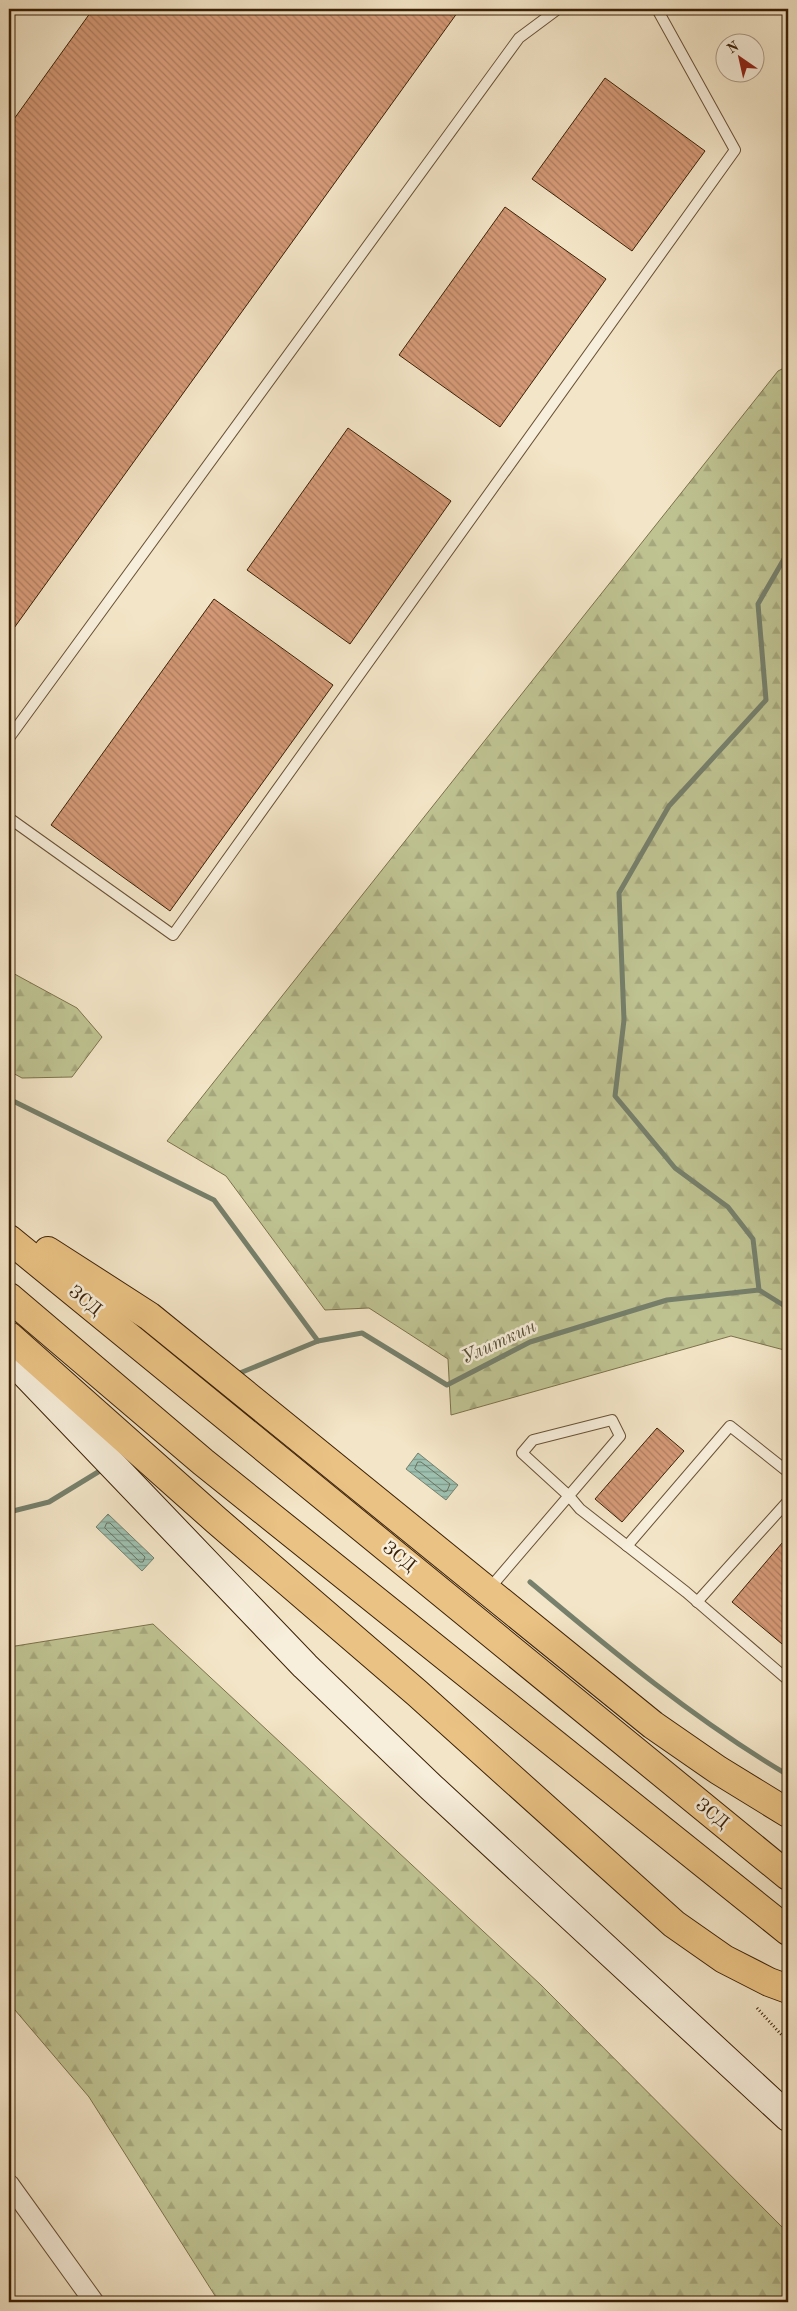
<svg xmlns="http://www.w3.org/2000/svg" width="797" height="2311" font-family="'Old Standard TT',serif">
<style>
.forest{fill:url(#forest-firs);stroke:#7d724c}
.water{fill:url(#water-rules);stroke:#76806c}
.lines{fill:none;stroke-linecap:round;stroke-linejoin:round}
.shore{stroke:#6c705b;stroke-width:1}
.stream{stroke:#76806c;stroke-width:5}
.building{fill:url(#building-back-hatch);stroke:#3b2006}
.lane-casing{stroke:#695136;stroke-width:12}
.street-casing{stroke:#695136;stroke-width:21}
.secondary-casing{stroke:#3b2006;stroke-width:30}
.highway-casing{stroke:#3b2006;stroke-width:30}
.path{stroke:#3b2006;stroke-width:3;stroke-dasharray:1 2.5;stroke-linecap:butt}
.lane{stroke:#f7eedb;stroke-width:10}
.street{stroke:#f7eedb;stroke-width:19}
.secondary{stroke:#f7eedb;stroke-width:28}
.highway{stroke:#eac284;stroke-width:28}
.labels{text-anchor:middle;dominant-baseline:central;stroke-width:5;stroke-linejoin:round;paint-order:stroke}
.street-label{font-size:18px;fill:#3b2006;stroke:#f7eedb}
.water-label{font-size:19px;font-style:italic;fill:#585039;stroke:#f7eedb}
</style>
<defs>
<pattern id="forest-firs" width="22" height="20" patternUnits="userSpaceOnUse" patternTransform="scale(1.25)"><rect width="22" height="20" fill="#bfc392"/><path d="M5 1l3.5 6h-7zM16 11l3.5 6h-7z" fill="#a5a77c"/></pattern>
<pattern id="water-rules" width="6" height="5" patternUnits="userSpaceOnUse" patternTransform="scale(1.25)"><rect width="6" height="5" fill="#9dc0b0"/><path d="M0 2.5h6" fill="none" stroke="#819c8d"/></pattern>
<pattern id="building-back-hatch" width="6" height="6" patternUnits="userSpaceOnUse" patternTransform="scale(1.25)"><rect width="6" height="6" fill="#d49976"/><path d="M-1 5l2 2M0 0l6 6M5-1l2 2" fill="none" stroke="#ad7c5f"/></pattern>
</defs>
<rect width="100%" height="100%" fill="#f3e5c7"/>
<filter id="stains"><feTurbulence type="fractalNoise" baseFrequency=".004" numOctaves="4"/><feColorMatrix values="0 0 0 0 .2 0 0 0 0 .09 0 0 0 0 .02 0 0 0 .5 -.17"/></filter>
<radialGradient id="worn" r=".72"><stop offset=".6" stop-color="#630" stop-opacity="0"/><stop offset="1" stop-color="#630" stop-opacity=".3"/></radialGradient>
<g class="forest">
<polygon points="788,366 788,1351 731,1336 451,1415 448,1359 369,1308 325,1310 226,1176 167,1141 778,371"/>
<polygon points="9,971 77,1008 102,1037 72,1077 22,1078 9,1071"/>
<polygon points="153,1624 541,1985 788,2233 788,2302 219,2302 89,2097 9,2003 9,1647"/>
</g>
<g class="water">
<polygon points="418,1453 458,1485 446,1500 406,1469"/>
<polygon points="108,1514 154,1558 142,1571 96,1527"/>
</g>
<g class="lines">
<g class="shore">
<polygon points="418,1462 421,1462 450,1484 447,1491 444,1492 415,1469"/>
<polygon points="107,1523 110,1523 145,1557 143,1562 140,1562 105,1528"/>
</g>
<g class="stream">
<polyline points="9,1099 214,1200 318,1341"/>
<polyline points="759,1290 753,1239 728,1207 675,1168 615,1096 624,1020 619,893 669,806 766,700 758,604 788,552"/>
<polyline points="235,1375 318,1341 362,1333 447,1385 530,1342 667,1300 759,1290 788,1308"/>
<polyline points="9,1512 49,1502 103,1469"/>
<path d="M 530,1582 C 612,1651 695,1720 788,1775"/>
</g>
</g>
<g class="building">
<polygon points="93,9 460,9 9,635 9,126"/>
<polygon points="605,78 705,151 632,251 532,179"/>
<polygon points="505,207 606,279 500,427 399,355"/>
<polygon points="348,428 451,501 350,644 247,570"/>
<polygon points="214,599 333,685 170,911 51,825"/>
<polygon points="657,1428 684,1451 622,1522 595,1499"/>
<polygon points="788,1536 788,1649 732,1602"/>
</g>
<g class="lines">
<defs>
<g id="lane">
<polyline points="9,738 519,38 558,9"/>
<polyline points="9,818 173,935 735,150 657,9"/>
<polyline points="627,1546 730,1426 788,1472"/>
<polyline points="489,1589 620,1436 612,1420 533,1440 522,1453 569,1496 580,1509 686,1592 788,1680"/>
<polyline points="697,1602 788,1501"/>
</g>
<polyline id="street" points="9,2184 94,2302"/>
<polyline id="secondary" points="9,1357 305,1666 431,1787 788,2117"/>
<g id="highway">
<polyline points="9,1239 788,1876"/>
<polyline points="48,1251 149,1316 653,1725 718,1770 788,1813"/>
<polyline points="9,1297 203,1462 788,1931"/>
<polyline points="9,1336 216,1520 417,1693 674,1924 724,1959 769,1982 788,1989"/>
</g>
</defs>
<use href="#lane" class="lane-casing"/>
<use href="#street" class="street-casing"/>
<use href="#secondary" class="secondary-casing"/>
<use href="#highway" class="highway-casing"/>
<polyline class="path" points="757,2008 788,2042"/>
<use href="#lane" class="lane"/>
<use href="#street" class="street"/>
<use href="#secondary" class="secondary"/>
<use href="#highway" class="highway"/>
</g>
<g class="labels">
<g class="street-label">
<text transform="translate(85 1301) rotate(39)">ЗСД</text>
<text transform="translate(399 1557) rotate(39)">ЗСД</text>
<text transform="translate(712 1814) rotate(39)">ЗСД</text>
</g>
<g class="water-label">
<text transform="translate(499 1343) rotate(-25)">Улиткин</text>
</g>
</g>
<rect width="797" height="2311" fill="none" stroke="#f3e5c7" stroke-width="30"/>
<rect x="10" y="10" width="777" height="2291" fill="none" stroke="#3b2006" stroke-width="2.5"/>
<rect x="15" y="15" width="767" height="2281" fill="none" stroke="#3b2006"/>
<g transform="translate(740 58) rotate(326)"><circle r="24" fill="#f7eedb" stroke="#ac9c86"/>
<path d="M0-4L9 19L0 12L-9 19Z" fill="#8f2418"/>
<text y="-8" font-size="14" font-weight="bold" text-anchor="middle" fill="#3b2006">N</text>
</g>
<rect width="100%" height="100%" filter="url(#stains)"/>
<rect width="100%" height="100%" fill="url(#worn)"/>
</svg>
